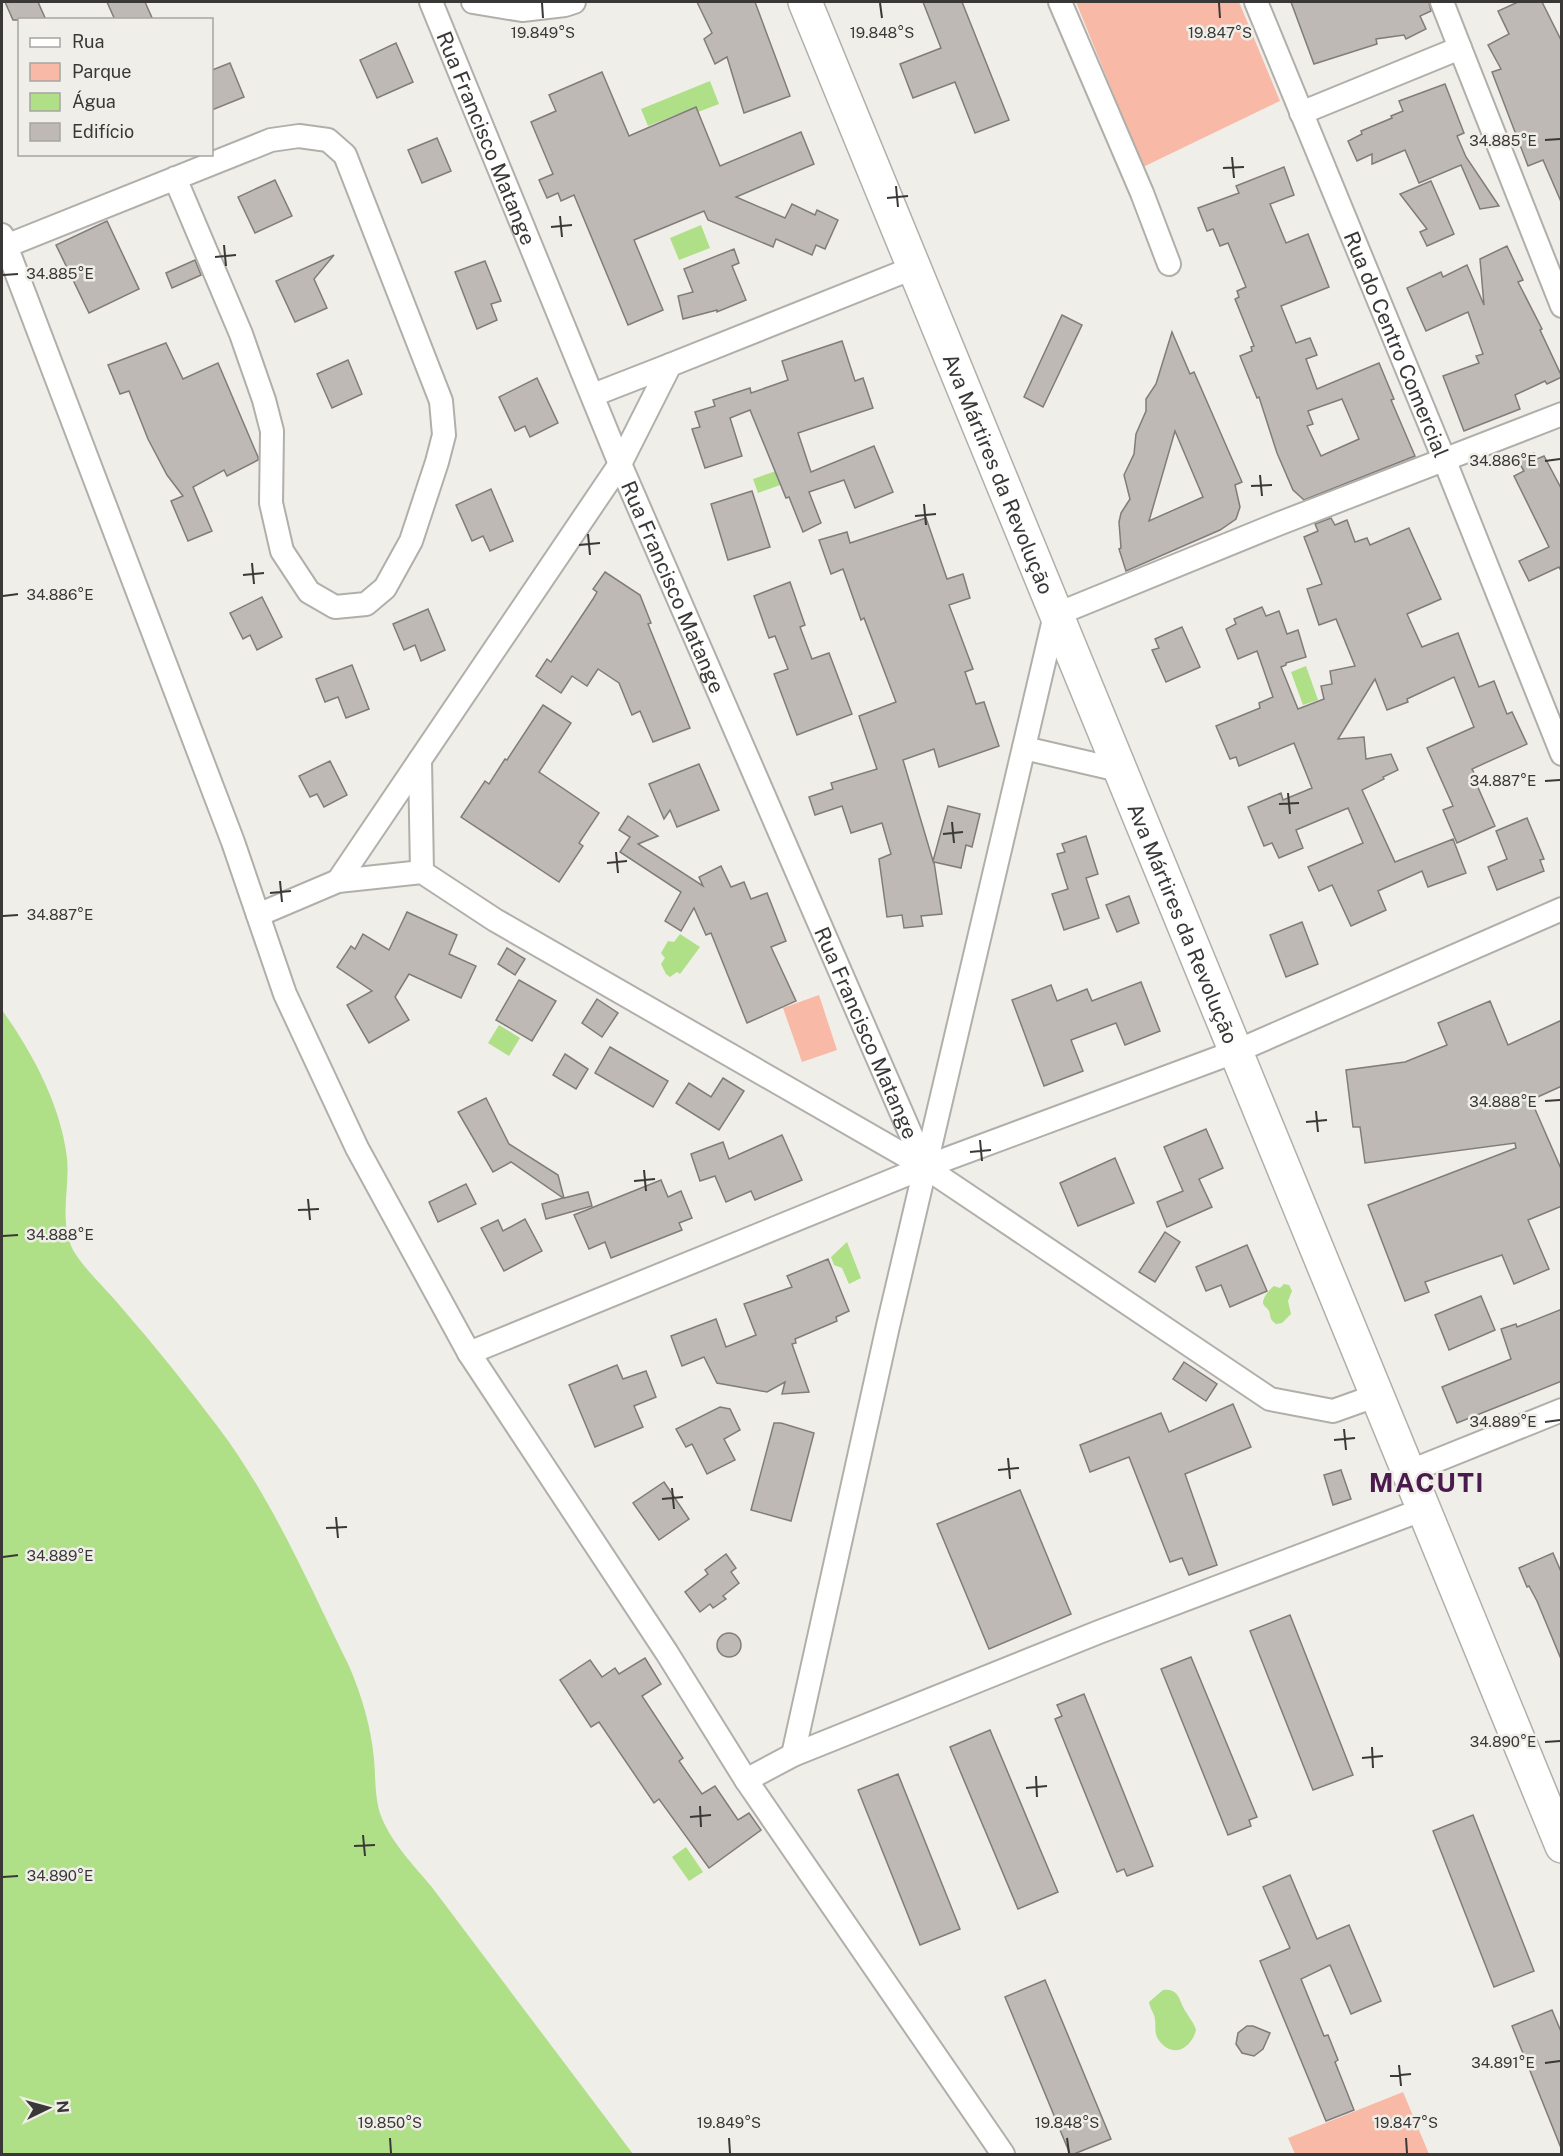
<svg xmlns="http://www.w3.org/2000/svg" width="1563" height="2156" font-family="'Public Sans',sans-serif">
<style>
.green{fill:#f8b9a6}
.water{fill:#afdf87}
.building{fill:#beb9b5;stroke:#817c79;stroke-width:1.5;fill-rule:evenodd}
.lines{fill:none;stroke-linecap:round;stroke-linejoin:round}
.street-casing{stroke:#b1afaa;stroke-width:26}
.secondary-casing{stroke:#b1afaa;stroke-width:36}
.street{stroke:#fff;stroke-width:22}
.secondary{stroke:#fff;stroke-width:33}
.ticks{fill:none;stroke:#393836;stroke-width:2}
.labels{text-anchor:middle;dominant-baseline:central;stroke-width:5;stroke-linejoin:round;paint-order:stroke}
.street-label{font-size:21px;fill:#393836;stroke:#f0eee8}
.district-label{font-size:27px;font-weight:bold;letter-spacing:1.5px;fill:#491a4c;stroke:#f0eee8}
.ticks-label{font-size:15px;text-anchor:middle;fill:#393836;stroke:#f0eee8;stroke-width:5;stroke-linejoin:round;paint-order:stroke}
</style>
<rect width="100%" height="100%" fill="#f0eee8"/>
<g class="green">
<polygon points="1076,2 1239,2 1280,101 1143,167"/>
<polygon points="819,995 837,1050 802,1062 783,1008"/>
<polygon points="1403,2092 1429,2154 1295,2154 1288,2138"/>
</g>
<g class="water">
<polygon points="710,81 719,104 698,112 696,107 648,126 641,109"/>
<polygon points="701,225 710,248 679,260 670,238"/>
<polygon points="776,471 780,485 758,493 753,479"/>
<polygon points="1306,666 1318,700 1303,705 1291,672"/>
<polygon points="680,934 700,947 680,974 677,972 670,977 666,974 661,964 665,958 661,953 668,941 674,942"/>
<path d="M 2,1010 C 32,1052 61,1105 67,1158 C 70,1188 59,1218 72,1248 C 81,1266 108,1291 121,1307 C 155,1346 187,1386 218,1427 C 273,1500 309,1585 349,1666 C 362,1696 371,1727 374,1759 C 376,1781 374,1803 384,1823 C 395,1846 414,1866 431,1886 L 633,2154 L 2,2154 Z"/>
<polygon points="499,1025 520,1038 509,1056 488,1043"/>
<polygon points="847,1242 861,1278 849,1284 842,1268 834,1265 831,1257"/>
<path d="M 1284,1284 L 1289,1285 L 1292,1291 L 1288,1301 L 1291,1314 L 1282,1323 L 1276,1324 C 1269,1319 1271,1317 1269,1311 C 1267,1307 1264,1307 1263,1303 C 1263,1297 1269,1290 1274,1286 L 1280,1288 Z"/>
<polygon points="686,1847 703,1872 689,1881 672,1857"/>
<path d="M 1163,1990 C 1180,1988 1179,2002 1186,2012 C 1190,2019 1194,2023 1196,2030 C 1191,2050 1171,2059 1158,2039 C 1154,2032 1156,2027 1155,2020 C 1155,2014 1150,2009 1149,2002 Z"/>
</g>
<g class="building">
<polygon points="5,2 38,2 46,20 13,20"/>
<polygon points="107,2 145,2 153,20 115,20"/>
<polygon points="697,2 755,2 790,96 744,113 727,57 715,64 704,39 712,33"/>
<polygon points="923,2 962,2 1009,120 975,133 955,82 913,98 900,64 941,48"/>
<polygon points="1291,2 1429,2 1431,11 1420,16 1426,29 1406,39 1404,35 1376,39 1377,44 1314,64"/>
<polygon points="1518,2 1542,2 1562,42 1562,204 1543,160 1528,166 1492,72 1501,69 1488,45 1509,34 1498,11"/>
<polygon points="396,43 413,82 377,98 360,60"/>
<polygon points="230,63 244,97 212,110 212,70"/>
<polygon points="602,72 629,136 696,107 720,166 801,132 814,164 736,197 785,218 792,204 815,215 817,210 838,220 825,249 816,245 812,255 776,239 773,247 708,220 704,211 634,240 663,310 628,325 574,195 561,201 558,193 547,198 539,180 553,174 531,122 556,111 549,95"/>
<polygon points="1445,84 1464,133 1457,136 1466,157 1499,206 1480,209 1461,165 1419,183 1405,150 1372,164 1372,154 1357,161 1348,141 1362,134 1361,131 1392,118 1391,116 1403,111 1399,101"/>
<polygon points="437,138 451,171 422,183 408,150"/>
<path d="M 1284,167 L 1294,195 L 1270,204 L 1286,243 L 1308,234 L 1329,287 L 1281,306 L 1296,343 L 1310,338 L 1317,355 L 1306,359 L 1317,389 L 1379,363 L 1394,399 L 1391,400 L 1415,456 L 1304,500 L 1293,490 L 1277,453 L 1259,397 L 1257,398 L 1240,356 L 1252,351 L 1251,347 L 1254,346 L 1235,299 L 1239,297 L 1237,291 L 1246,287 L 1228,243 L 1220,246 L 1213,229 L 1207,231 L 1198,208 L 1239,193 L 1236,186 ZM 1342,399 L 1359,439 L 1321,456 L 1307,426 L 1313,424 L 1308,411 Z"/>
<polygon points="275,180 292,216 255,233 238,197"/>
<polygon points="1431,181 1454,234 1427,246 1420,232 1427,229 1400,194"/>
<polygon points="107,221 139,289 89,313 56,245"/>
<polygon points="1507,246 1523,280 1518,282 1542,329 1540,330 1562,377 1547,384 1545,381 1515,395 1520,409 1464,431 1443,376 1479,363 1476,356 1483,354 1468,312 1426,331 1407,288 1441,272 1443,277 1467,265 1484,305 1480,259"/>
<polygon points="734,249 739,263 732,266 746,300 717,312 717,310 683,319 678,296 693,292 684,269"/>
<polygon points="334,255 314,279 327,308 295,322 276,281"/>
<polygon points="195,260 201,275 172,288 166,273"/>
<polygon points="485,261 501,301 491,304 497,320 477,329 455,272"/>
<polygon points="1062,315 1082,325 1043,407 1024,397"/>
<path d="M 1172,332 L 1190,374 L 1194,372 L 1242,482 L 1235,485 L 1240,507 L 1236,519 L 1220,530 L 1126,571 L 1119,549 L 1121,548 L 1119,522 L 1121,513 L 1130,499 L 1124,475 L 1134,454 L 1136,434 L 1146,411 L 1146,399 L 1156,384 ZM 1175,431 L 1203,497 L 1149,521 Z"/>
<polygon points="842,341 855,381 863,378 873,408 798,433 811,472 874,446 893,492 855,508 844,480 809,492 821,523 803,532 789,497 786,498 750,410 730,418 742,456 705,468 692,429 700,427 695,412 715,406 713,400 750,388 751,393 788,380 782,361"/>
<polygon points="166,343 183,379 218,363 258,457 258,460 227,476 224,470 193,487 212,531 188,541 171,501 183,496 167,475 148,439 129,391 120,394 108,365"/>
<polygon points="348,360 362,394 332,408 317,374"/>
<polygon points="537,378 558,423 530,437 525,426 515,431 499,397"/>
<polygon points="1534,453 1537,459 1544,456 1562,490 1562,573 1559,567 1529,581 1519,561 1549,547 1514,476 1524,471 1518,461"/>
<polygon points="491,489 513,541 490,551 483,536 472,541 456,505"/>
<polygon points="752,491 770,547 728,560 711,504"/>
<polygon points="926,518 947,579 963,574 970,598 949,605 973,669 965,672 976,704 984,702 999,746 939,767 934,749 903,760 933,861 948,806 980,814 972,847 966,845 961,868 934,862 942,914 921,916 923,926 904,928 902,915 887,917 879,859 891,854 882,823 851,833 842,806 815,815 809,797 833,789 831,783 877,769 859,716 896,702 864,618 861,620 843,569 831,574 819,540 847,532 850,543"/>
<polygon points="1331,518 1335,525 1347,520 1355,542 1367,538 1370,545 1409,528 1441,599 1407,614 1422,647 1458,633 1479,687 1494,681 1507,714 1512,712 1527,744 1472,769 1475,775 1473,776 1495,826 1457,843 1443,810 1453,806 1427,748 1474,727 1454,677 1407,699 1408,702 1387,710 1375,679 1338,739 1364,737 1366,759 1391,754 1398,770 1383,777 1384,779 1362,790 1395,862 1453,839 1466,873 1428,887 1422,871 1378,891 1386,910 1351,926 1332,885 1319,891 1308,867 1363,843 1348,808 1296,830 1303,848 1279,858 1272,843 1264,846 1248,807 1281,793 1283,800 1312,788 1294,743 1239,766 1236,757 1230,759 1216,726 1260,708 1259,703 1273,697 1257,651 1238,659 1226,629 1236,624 1234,619 1262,607 1266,616 1279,611 1287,634 1298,630 1306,657 1286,663 1286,665 1281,667 1298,709 1324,699 1321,686 1332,684 1330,671 1355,666 1336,619 1319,625 1307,589 1322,584 1304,537 1318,531 1315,524"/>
<polygon points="605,572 640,595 651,623 648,624 690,728 653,742 640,711 632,715 619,683 598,669 587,686 572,676 561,693 536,676 547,659 551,662 593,599 597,592 593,589"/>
<polygon points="790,582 805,625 800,627 812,659 829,653 852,714 797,735 774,674 788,669 775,636 769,638 754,596"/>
<polygon points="262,597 282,637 257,650 250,635 243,639 230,613"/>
<polygon points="428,609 445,650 421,661 415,645 404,650 393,624"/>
<polygon points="1182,627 1200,667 1166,682 1152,650 1159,648 1155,639"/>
<polygon points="352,665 369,709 346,718 338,697 325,702 316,679"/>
<polygon points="543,705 571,723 539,772 599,813 579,843 583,846 559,882 461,817 485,781 489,784 505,759 507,760"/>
<polygon points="330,761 347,795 324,807 317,794 310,797 299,776"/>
<polygon points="699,764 719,810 677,827 670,810 664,819 649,784"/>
<polygon points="628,816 658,836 638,844 703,886 699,877 721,866 731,887 744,882 751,899 767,893 786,941 771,947 796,1001 747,1023 711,933 706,935 694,908 681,931 665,921 681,892 620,852 630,837 619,830"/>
<polygon points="1527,818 1544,859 1540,860 1544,871 1497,890 1488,867 1507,859 1496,831"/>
<polygon points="1086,836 1098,874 1086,878 1099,918 1064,930 1052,894 1068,889 1057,854 1065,852 1062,844"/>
<polygon points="1129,896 1139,923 1117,932 1106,905"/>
<polygon points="407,912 457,935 449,954 476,966 461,998 409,974 395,997 409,1020 369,1043 347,1005 372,991 337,967 351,946 355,949 363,934 389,950"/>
<polygon points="1302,922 1318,964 1286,977 1270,935"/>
<polygon points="507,948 525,959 515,975 498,964"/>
<polygon points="519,980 556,1001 532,1041 496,1020"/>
<polygon points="1141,982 1160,1031 1125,1045 1116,1023 1071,1040 1083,1071 1044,1086 1012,1000 1051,985 1057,1001 1087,989 1092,1001"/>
<polygon points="597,999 618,1013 602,1037 582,1023"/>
<polygon points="1490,1001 1508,1045 1562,1020 1562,1086 1531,1100 1562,1171 1562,1206 1528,1220 1549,1269 1514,1284 1502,1255 1425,1282 1429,1292 1405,1301 1368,1205 1516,1148 1515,1143 1365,1163 1360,1127 1353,1127 1346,1070 1405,1062 1447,1045 1438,1023"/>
<polygon points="610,1047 668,1081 653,1107 595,1073"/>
<polygon points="565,1054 588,1069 576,1089 553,1075"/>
<polygon points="723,1078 744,1091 719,1130 676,1103 689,1083 711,1097"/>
<polygon points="486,1098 509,1144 558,1175 564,1198 588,1192 592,1206 546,1219 542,1204 563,1198 511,1162 493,1172 458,1112"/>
<polygon points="1206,1129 1223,1168 1199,1179 1212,1207 1167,1227 1157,1202 1183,1191 1164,1147"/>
<polygon points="782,1135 802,1180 755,1200 751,1191 726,1202 715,1176 700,1181 691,1154 723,1142 729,1159"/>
<polygon points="1115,1158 1134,1203 1078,1226 1060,1183"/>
<polygon points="661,1180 668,1197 681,1191 692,1218 679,1223 682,1230 611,1258 605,1242 589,1249 574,1215"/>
<polygon points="466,1184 476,1204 438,1222 429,1202"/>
<polygon points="525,1219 542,1251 504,1271 481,1228 498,1220 503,1231"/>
<polygon points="1165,1232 1180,1242 1155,1282 1139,1272"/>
<polygon points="1247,1245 1267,1291 1230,1307 1221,1285 1206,1291 1196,1267"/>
<polygon points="828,1259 849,1311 836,1317 837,1321 795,1339 796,1343 792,1344 809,1392 782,1394 785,1382 767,1392 717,1383 704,1357 682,1366 671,1336 716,1319 726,1347 756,1335 744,1304 792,1287 787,1276"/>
<polygon points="1481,1296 1495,1330 1449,1350 1435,1315"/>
<polygon points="1562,1309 1562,1381 1457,1423 1442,1387 1511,1359 1501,1329 1516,1324 1517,1327"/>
<polygon points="1184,1362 1217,1384 1206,1401 1173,1379"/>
<polygon points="617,1365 623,1379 646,1371 656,1397 634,1406 643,1427 595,1447 569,1385"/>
<polygon points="1233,1404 1251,1447 1185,1474 1217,1565 1189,1575 1182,1558 1170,1562 1129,1457 1090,1472 1080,1445 1161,1413 1169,1432"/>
<polygon points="720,1407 730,1409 740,1430 724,1439 735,1460 707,1474 692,1444 686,1447 676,1429"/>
<polygon points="774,1423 781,1423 814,1433 791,1521 751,1510"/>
<polygon points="1341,1470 1351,1499 1333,1505 1324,1475"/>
<polygon points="664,1482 689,1519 659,1540 633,1503"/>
<polygon points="1020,1490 1071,1614 989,1649 937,1524"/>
<polygon points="1553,1553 1562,1574 1561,1659 1537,1601 1529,1586 1527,1587 1519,1568"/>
<polygon points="726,1554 736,1568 731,1572 739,1583 723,1596 726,1599 713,1608 710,1604 700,1612 685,1592 708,1574 705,1570"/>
<polygon points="1290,1615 1353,1775 1313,1790 1250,1631"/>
<circle cx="729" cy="1645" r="12"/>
<polygon points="1191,1657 1257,1817 1249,1820 1251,1826 1228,1835 1161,1669"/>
<polygon points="645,1658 661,1684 642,1696 683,1758 679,1761 702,1794 715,1786 738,1820 749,1813 761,1830 709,1868 659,1799 654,1803 599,1722 591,1727 560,1680 590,1660 602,1677 615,1668 619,1674"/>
<polygon points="1084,1694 1153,1866 1127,1876 1124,1869 1117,1872 1055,1719 1062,1716 1057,1705"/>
<polygon points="990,1730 1058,1892 1018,1909 950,1747"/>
<polygon points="898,1774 960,1929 920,1945 858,1790"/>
<polygon points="1473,1815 1534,1971 1494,1987 1433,1831"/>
<polygon points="1290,1875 1317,1939 1349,1925 1381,2001 1351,2014 1330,1965 1301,1979 1324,2036 1328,2035 1338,2060 1335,2062 1354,2110 1326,2121 1260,1961 1290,1948 1263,1887"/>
<polygon points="1045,1980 1111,2139 1074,2154 1070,2154 1005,1997"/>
<polygon points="1552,2010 1562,2034 1561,2148 1512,2026"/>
<polygon points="1247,2026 1253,2026 1270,2033 1263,2049 1254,2056 1242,2053 1236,2044 1238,2033"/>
</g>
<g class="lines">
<defs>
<g id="street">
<path id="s1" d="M 431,2 L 620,464 L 925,1167"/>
<polyline points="473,2 522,10 565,5 574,2"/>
<polyline points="1060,2 1142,193 1169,264"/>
<path id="s2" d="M 1256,2 L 1444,459 L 1562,754"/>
<polyline points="1442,2 1460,48"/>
<polyline points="1301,113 1460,48 1562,306"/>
<polyline points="2,235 233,842 285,994 357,1148 469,1353 667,1653 746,1780 1003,2154"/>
<polyline points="6,246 271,140 299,136 328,140 345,155 441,401 444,435 437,462 411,541 385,588 366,604 335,607 309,592 282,551 271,503 272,431 264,400 241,334 175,178"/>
<polyline points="593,395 670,365"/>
<polyline points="1024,748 1119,770"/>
<polyline points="420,760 422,872"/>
<polyline points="338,881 620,464 670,365 913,268"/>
<polyline points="258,915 338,881 422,872 495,920 925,1167 1270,1399 1333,1411 1378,1395"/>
<polyline points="469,1353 925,1167 1237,1051 1562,909"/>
<polyline points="1408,1472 1562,1410"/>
<polyline points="793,1755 888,1326 1055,615 1278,524 1562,414"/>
<polyline points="746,1780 793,1755 1099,1632 1424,1509"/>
</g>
<g id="secondary">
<path id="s3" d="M 805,2 L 1562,1846"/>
</g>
</defs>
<use href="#street" class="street-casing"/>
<use href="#secondary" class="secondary-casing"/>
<use href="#street" class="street"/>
<use href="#secondary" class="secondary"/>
</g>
<path class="ticks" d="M 542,3 L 543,18M 880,3 L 882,18M 1219,3 L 1220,18M 1545,140 L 1560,139M 1232,157 L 1234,178M 1223,168 L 1244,167M 896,186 L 898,207M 887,198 L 908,196M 560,216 L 562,237M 551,227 L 572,225M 224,245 L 226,266M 215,257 L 236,255M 3,275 L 18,274M 1545,461 L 1560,459M 1260,475 L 1262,496M 1251,486 L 1272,485M 924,504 L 926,525M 915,516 L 936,514M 588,534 L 590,555M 579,545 L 600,543M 252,563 L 254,584M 243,575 L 264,573M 3,596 L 18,594M 1545,781 L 1560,780M 1288,793 L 1290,814M 1279,804 L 1299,803M 952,822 L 954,843M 943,834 L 963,832M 616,852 L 618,873M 607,863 L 627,861M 280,881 L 282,902M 270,893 L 291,891M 3,916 L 18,915M 1545,1101 L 1560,1100M 1316,1111 L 1318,1132M 1306,1122 L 1327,1120M 980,1140 L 982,1161M 970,1152 L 991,1150M 644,1170 L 646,1191M 634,1181 L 655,1179M 308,1199 L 310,1220M 298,1210 L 319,1209M 3,1236 L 18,1235M 1545,1422 L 1560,1420M 1344,1429 L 1346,1450M 1334,1440 L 1355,1438M 1008,1458 L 1010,1479M 998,1470 L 1019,1468M 672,1488 L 674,1509M 662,1499 L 683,1497M 336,1517 L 338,1538M 326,1528 L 347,1527M 3,1557 L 18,1555M 1545,1742 L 1560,1741M 1372,1747 L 1373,1768M 1362,1758 L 1383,1756M 1036,1776 L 1037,1797M 1026,1788 L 1047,1786M 700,1806 L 701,1827M 690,1817 L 711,1815M 363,1835 L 365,1856M 354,1846 L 375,1845M 3,1877 L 18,1876M 1545,2063 L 1560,2061M 1399,2065 L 1401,2086M 1390,2076 L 1411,2074M 390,2138 L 391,2153M 729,2138 L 730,2153M 1067,2138 L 1069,2153M 1406,2138 L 1407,2153"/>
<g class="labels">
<g class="street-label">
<text stroke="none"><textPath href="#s1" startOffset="147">Rua Francisco Matange</textPath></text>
<text stroke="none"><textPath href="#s2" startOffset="370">Rua do Centro Comercial</textPath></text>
<text stroke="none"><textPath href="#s3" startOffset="510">Ava Mártires da Revolução</textPath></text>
<text stroke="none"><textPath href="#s1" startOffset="633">Rua Francisco Matange</textPath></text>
<text stroke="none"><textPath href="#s3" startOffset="996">Ava Mártires da Revolução</textPath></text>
<text stroke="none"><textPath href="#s1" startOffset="1119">Rua Francisco Matange</textPath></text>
</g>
<g class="district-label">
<text x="1427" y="1482">MACUTI</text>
</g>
</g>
<g class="ticks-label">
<text x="543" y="38">19.849°S</text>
<text x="882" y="38">19.848°S</text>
<text x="1220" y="38">19.847°S</text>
<text x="1503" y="146">34.885°E</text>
<text x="60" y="279">34.885°E</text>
<text x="1503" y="466">34.886°E</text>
<text x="60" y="600">34.886°E</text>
<text x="1503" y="786">34.887°E</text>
<text x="60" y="920">34.887°E</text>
<text x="1503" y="1107">34.888°E</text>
<text x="60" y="1240">34.888°E</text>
<text x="1503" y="1427">34.889°E</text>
<text x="60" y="1561">34.889°E</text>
<text x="1503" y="1747">34.890°E</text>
<text x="60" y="1881">34.890°E</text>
<text x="1503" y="2068">34.891°E</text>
<text x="390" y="2128">19.850°S</text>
<text x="729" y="2128">19.849°S</text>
<text x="1067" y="2128">19.848°S</text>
<text x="1406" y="2128">19.847°S</text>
</g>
<rect width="1563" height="2156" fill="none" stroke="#393836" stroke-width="6"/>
<rect x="18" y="18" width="195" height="138" fill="#f0eee8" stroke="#a7a5a1" stroke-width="1.5"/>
<rect x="30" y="38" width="30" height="9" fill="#ffffff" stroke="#a7a5a1" stroke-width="1.5"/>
<text x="72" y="48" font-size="18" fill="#393836">Rua</text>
<rect x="30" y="63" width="30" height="18" fill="#f8b9a6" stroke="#a7a5a1" stroke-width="1.5"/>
<text x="72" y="78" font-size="18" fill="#393836">Parque</text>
<rect x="30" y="93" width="30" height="18" fill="#afdf87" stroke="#a7a5a1" stroke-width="1.5"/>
<text x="72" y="108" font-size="18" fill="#393836">Água</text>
<rect x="30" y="123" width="30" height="18" fill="#beb9b5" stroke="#a7a5a1" stroke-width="1.5"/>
<text x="72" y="138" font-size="18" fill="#393836">Edifício</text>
<g transform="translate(48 2108) rotate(85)" stroke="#f0eee8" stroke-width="4.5" paint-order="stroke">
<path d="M0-4.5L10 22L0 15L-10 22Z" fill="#393836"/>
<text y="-9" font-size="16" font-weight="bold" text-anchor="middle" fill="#393836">N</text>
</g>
</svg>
